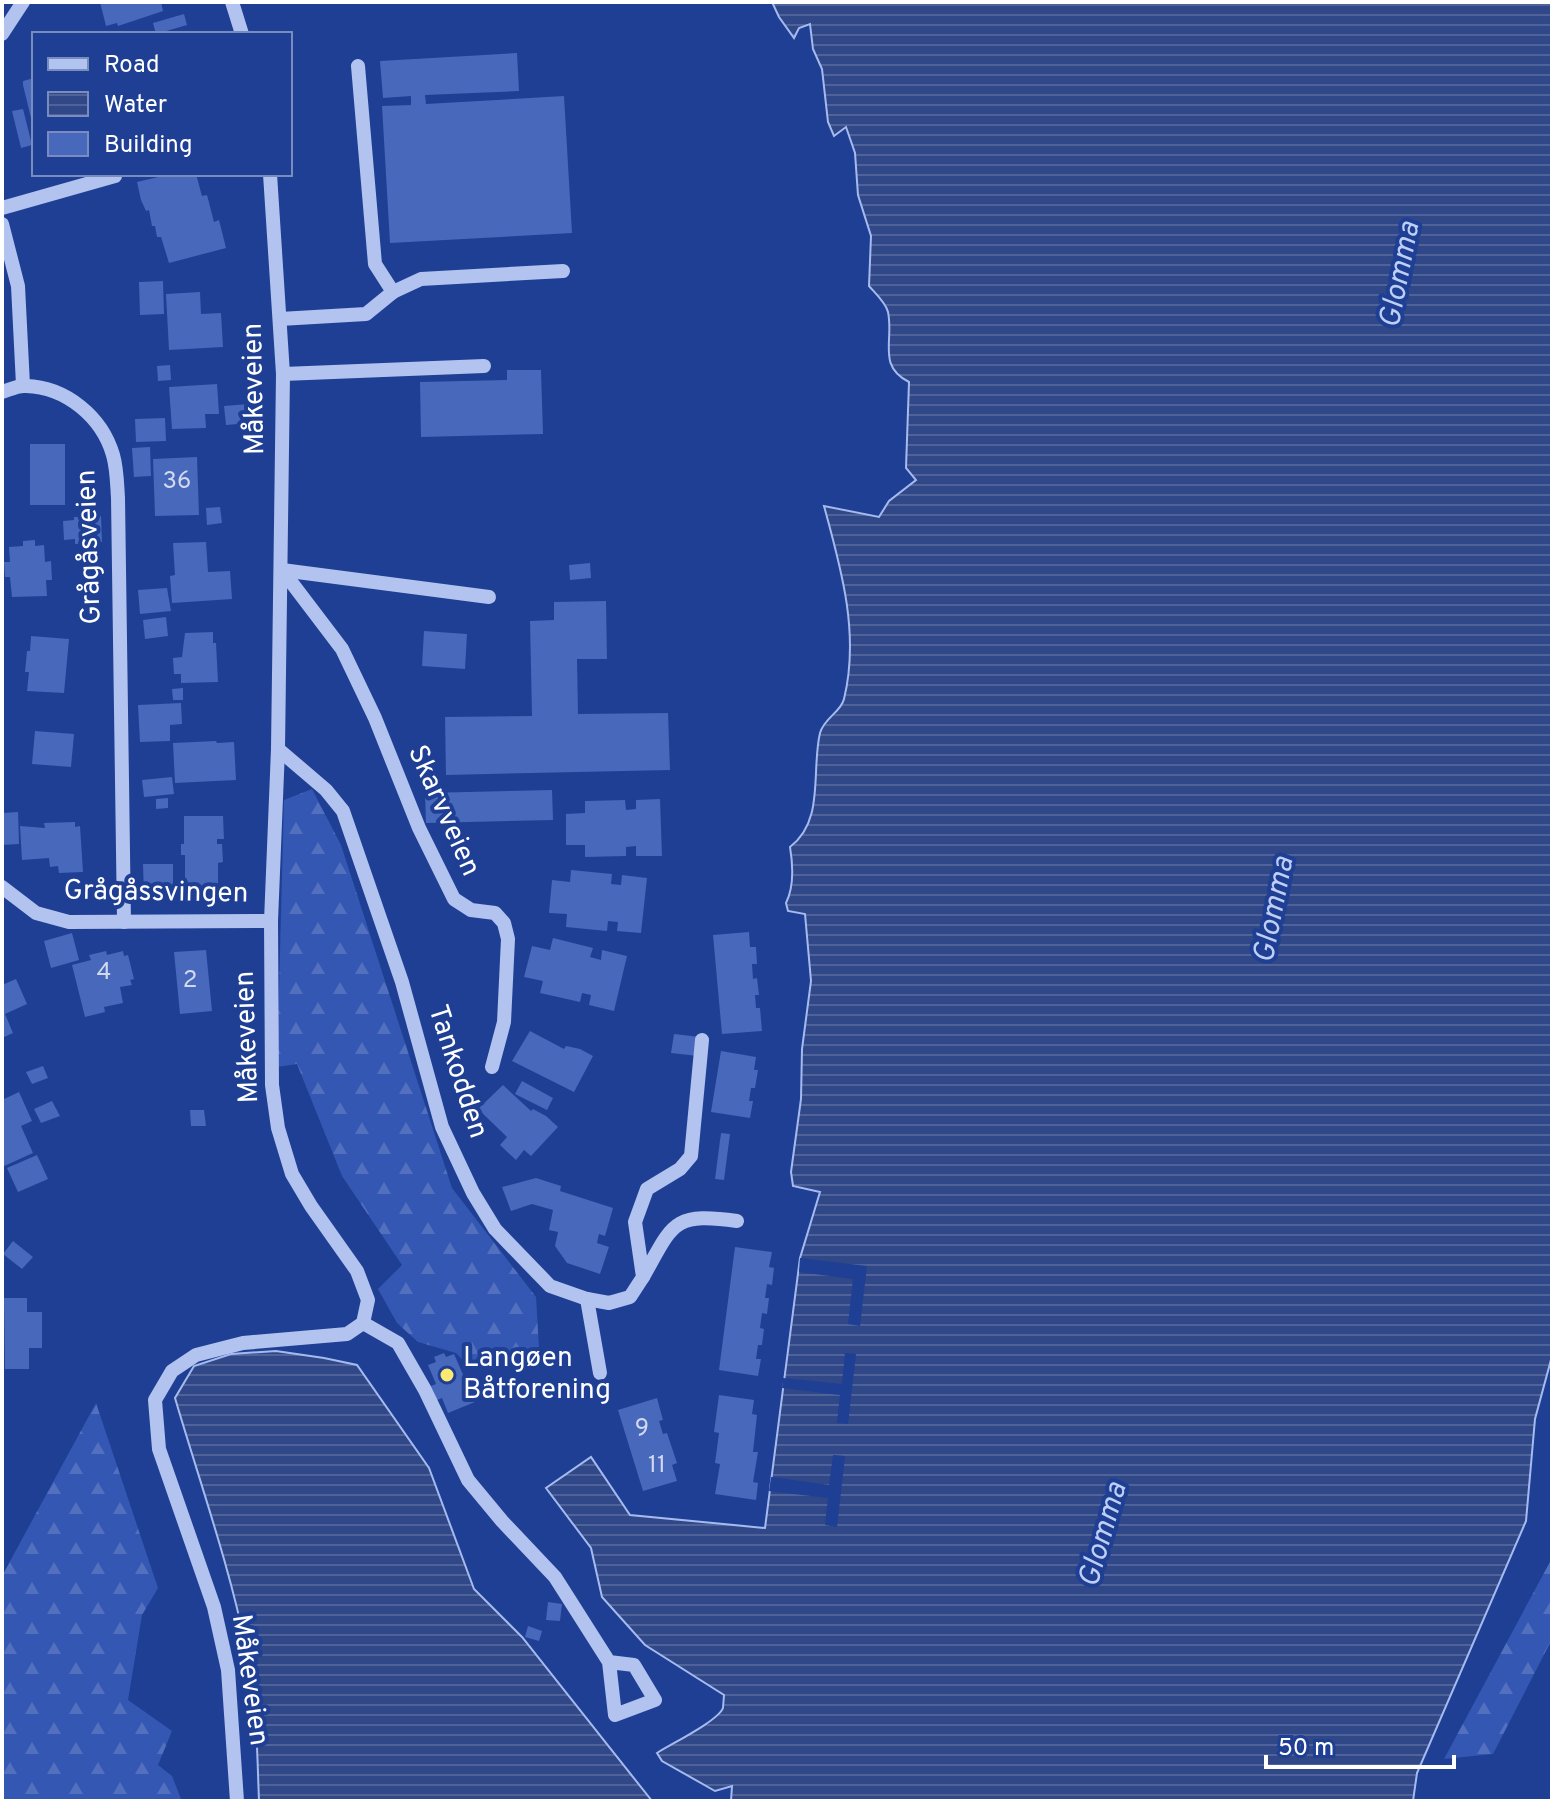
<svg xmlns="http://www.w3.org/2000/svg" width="1554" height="1803" font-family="Overpass,sans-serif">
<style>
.forest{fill:url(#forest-firs)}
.water{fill:url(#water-rules);stroke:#a5bbf0;stroke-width:2}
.pier{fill:#1e3f94}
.building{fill:#4768bb}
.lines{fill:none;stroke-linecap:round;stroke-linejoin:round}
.minor{stroke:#b1c3ee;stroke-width:14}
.poi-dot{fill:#fdeb71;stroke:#1e3f94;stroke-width:3}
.labels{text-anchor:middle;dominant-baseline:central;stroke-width:8;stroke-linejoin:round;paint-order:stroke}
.number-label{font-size:24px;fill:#d1d9ee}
.street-label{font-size:28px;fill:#fff;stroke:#1e3f94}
.poi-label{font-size:28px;fill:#fff;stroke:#1e3f94;text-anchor:start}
.water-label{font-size:30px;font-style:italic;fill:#becef5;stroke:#1e3f94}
</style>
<defs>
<pattern id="forest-firs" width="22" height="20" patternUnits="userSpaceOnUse" patternTransform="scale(2)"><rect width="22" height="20" fill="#3357b2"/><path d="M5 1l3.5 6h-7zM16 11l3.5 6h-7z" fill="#5270be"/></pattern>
<pattern id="water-rules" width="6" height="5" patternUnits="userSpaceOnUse" patternTransform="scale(2)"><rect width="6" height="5" fill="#304888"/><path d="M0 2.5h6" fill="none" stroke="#4f639a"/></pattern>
</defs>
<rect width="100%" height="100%" fill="#1e3f94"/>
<g class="forest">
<polygon points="312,789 341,845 452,1188 536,1297 540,1364 472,1370 456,1353 418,1342 397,1323 378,1289 402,1265 342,1176 297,1064 277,1067 284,800"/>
<polygon points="96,1403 158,1588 142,1615 128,1700 172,1731 158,1765 172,1776 181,1799 185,1801 2,1801 2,1576"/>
<polygon points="1552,1558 1552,1639 1493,1754 1444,1759"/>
</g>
<g class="water">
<path d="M 772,2 L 1552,2 L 1552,1356 L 1535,1419 L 1526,1521 L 1417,1773 L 1413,1801 L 731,1801 L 732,1786 L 715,1791 L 662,1761 L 657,1753 C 671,1744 718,1721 723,1708 C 723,1707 724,1696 724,1695 L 645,1645 L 602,1597 L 591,1548 L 546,1488 L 591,1457 L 630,1515 L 765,1528 L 800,1258 L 820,1192 L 793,1186 L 791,1172 L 801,1099 L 802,1049 L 811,981 L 805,914 L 788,911 L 786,903 C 794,887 793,865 790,847 C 825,821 811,770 820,733 C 824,718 841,712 844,699 C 860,634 841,568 824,506 L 879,517 L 889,501 L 916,480 L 906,468 L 909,382 C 877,366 894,341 888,312 C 886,303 875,293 869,286 L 871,236 L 858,195 L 855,153 L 846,127 L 834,136 L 828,122 L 822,69 L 813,49 L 810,24 L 799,28 L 794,38 L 779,17 Z"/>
<path d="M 276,1351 L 324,1358 L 357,1365 L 429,1468 L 474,1589 L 522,1637 L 652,1801 L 259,1801 C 257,1752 257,1701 247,1653 C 230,1567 200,1483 175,1398 L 194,1366 L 231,1354 Z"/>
</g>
<g class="pier">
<polygon points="800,1258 867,1266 860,1326 848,1324 853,1279 799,1272"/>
<polygon points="845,1353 856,1354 848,1424 837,1423 840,1395 782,1388 783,1378 842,1384"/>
<polygon points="833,1455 845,1456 837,1527 825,1525 828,1498 769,1491 771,1477 829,1485"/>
</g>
<g class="building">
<polygon points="100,2 161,2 163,11 118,26 117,23 106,26"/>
<polygon points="184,14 187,25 156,34 153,23"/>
<polygon points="517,53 519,91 425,95 426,104 564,96 572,233 390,243 382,106 411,105 411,96 383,98 380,61"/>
<polygon points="34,78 34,126 33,126 23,85 23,81"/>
<polygon points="23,109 32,145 21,148 12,111"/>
<polygon points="171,174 196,174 202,196 207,195 214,222 219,220 226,248 169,263 161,237 157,237 155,226 152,226 149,210 146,211 141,200 137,182"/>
<polygon points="163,281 164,314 140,315 139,282"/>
<polygon points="200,292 201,314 221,313 223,347 169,350 166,294"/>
<polygon points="170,365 171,380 158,381 157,366"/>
<polygon points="507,370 541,370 543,434 421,437 420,382 507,380"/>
<polygon points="217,384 219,414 205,414 206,428 172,429 169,387"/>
<polygon points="249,404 251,423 226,425 224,406"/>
<polygon points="165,418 166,441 136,442 135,419"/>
<rect x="30" y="444" width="35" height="61"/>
<polygon points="150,447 151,476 134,477 132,448"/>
<polygon points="197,457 199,515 155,516 153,459"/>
<polygon points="220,507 222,523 207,525 206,508"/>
<polygon points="101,516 102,542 75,544 75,539 64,540 63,521 74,520 74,517"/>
<polygon points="35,540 35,546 44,545 45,562 51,561 52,580 46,580 47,596 12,597 10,577 5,577 4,562 10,562 9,547 23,546 23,541"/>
<polygon points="206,542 208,572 230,571 232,599 172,603 170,576 175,575 173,543"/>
<polygon points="590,563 591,578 570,580 569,565"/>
<polygon points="167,588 171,611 140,614 138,590"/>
<polygon points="606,601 607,659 577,659 578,714 668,713 670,770 446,775 445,717 532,716 530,621 554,620 554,602"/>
<polygon points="166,617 168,636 145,639 143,620"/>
<polygon points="424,631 467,634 465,669 422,666"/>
<polygon points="213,632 213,643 216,643 218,682 181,683 181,674 174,674 173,658 182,657 185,633"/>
<polygon points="31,636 69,639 64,693 27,691 29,672 25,672 27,651 30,651"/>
<polygon points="183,688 183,700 173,700 172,689"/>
<polygon points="181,703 182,724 170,725 170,741 140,742 138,705"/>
<polygon points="35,731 74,734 71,767 32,764"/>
<polygon points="216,741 217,743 234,742 236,780 175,783 173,743"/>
<polygon points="172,777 174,794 144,797 142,780"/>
<polygon points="552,790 553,820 426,823 425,793"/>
<polygon points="168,798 168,808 156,809 156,799"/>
<polygon points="660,799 662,856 636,856 636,846 626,847 626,856 585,857 585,845 566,845 566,814 585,813 585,801 625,800 626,810 636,809 636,800"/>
<polygon points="18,812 19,844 2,845 2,813"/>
<polygon points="184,816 223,816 224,839 217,839 217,844 222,844 223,862 218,863 218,886 185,887 185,855 181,855 181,844 184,844"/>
<polygon points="75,822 75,827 80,826 83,872 59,873 58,866 50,867 49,858 22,860 20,826 45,828 44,823"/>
<polygon points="143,864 173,864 173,894 144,895"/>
<polygon points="571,870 612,874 611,884 621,885 622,875 647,878 641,933 617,931 618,922 608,921 607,931 566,927 567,914 549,913 552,880 570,882"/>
<polygon points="749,932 750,947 756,947 757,964 752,964 753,979 757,978 759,995 755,995 756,1008 760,1008 762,1031 722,1034 713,935"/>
<polygon points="72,933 79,960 51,968 44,941"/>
<polygon points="553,938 593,948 590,957 601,960 602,950 627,956 614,1011 589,1005 591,995 582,993 580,1002 540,993 543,981 524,977 532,946 550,950"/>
<polygon points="206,950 212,1011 180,1014 174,952"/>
<polygon points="106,951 107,955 123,951 124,956 128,955 134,979 130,980 132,985 120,987 123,1003 104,1007 105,1012 85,1017 72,965 91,960 89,955"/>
<polygon points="16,979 27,1004 5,1014 13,1033 2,1038 2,985"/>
<polygon points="530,1031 564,1049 566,1046 580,1049 593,1056 574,1092 512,1061"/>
<polygon points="674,1034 700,1037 698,1056 671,1053"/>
<polygon points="721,1051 756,1057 754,1070 758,1070 755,1088 751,1088 749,1101 753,1101 750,1118 711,1112"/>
<polygon points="43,1066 48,1078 32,1084 26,1072"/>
<polygon points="522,1081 553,1098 547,1110 515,1094"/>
<polygon points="503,1085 531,1111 533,1109 546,1116 558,1127 531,1156 524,1150 516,1160 500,1145 507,1137 478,1109"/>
<polygon points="19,1092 32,1121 21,1126 33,1153 2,1167 2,1100"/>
<polygon points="52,1101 60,1116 41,1123 34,1109"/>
<polygon points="190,1110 204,1110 206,1126 191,1126"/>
<polygon points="721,1133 730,1134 724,1180 715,1179"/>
<polygon points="37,1155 48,1179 18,1192 7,1168"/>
<polygon points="536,1178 561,1186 560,1191 613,1208 605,1236 599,1234 597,1243 609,1247 600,1274 567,1263 555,1246 558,1232 549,1230 553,1210 532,1204 511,1211 502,1187"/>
<polygon points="13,1241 33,1257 22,1269 3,1254"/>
<polygon points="735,1247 772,1252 769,1267 774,1268 772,1285 767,1284 765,1298 769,1298 767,1314 762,1313 760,1328 764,1329 762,1345 758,1345 756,1359 761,1359 758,1376 719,1370"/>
<polygon points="4,1298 27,1298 27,1312 42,1312 42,1348 29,1348 29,1369 5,1369"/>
<polygon points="444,1353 446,1357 454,1354 475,1402 448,1413 442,1398 437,1400 431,1386 436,1384 428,1365 436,1362 434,1357"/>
<polygon points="719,1395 754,1400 752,1414 757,1415 753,1452 758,1452 753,1482 758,1483 756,1500 715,1494 720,1464 715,1463 719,1433 714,1432"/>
<polygon points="657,1398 663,1420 659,1421 663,1434 667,1433 677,1463 672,1465 677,1481 643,1491 618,1410"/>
<polygon points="548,1602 562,1604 560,1621 546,1620"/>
<polygon points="528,1626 542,1631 539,1641 525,1637"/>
</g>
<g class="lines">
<g class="minor">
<polyline points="232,2 242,34"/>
<polyline points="2,34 23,2"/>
<polyline points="358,66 375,264 393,292"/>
<polyline points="2,208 115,176"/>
<polyline points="2,224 18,286 23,385"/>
<polyline points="280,319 366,314 393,292 421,279 563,271"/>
<polyline points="283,374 484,366"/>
<path d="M 2,392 C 9,390 18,385 26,386 C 66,387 102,417 113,455 C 117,469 117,483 118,498 L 124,922"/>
<polyline points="282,570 342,649 375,718 419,828 454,899 471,910 495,913 504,923 508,939 504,1022 492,1067"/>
<polyline points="282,570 489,597"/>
<polyline points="278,749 326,790 343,811 402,982 442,1127 473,1193 495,1229 550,1286 587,1299 609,1303 630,1297 643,1277 635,1222 647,1189 680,1169 691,1156 702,1040"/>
<polyline points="2,887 36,913 69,922 271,921"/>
<path d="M 643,1277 C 673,1224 672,1212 737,1221"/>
<polyline points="587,1299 600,1373"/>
<polyline points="363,1323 398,1343 425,1390 468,1480 502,1521 555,1577 609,1662 615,1715 655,1700 634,1665 609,1662"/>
<polyline points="237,1801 228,1670 214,1607 159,1449 155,1400 172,1371 196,1355 243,1343 347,1334 363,1323 368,1300 357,1271 311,1206 292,1174 278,1128 272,1085 271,921 278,749 283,374 270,174"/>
</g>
</g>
<circle class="poi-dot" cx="447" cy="1375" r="8"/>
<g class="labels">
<g class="number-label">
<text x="177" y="482">36</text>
<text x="104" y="973">4</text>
<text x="190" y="981">2</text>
<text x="642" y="1429">9</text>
<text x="657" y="1466">11</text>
</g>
<g class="street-label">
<text transform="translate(255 389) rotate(-91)">Måkeveien</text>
<text transform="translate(90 547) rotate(-92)">Grågåsveien</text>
<text transform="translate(443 811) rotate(66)">Skarvveien</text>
<text transform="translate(156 893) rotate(1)">Grågåssvingen</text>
<text transform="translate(248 1037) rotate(-92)">Måkeveien</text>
<text transform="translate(457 1072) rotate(72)">Tankodden</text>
<text transform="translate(249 1680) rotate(82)">Måkeveien</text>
</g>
<g class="poi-label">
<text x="463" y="1359">Langøen<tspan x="463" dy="32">Båtforening</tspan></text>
</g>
<g class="water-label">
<text transform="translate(1401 275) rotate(-79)">Glomma</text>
<text transform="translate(1275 910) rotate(-79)">Glomma</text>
<text transform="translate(1104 1535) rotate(-74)">Glomma</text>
</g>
</g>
<rect width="1554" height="1803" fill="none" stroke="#ffffff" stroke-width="8"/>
<rect x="32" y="32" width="260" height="144" fill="#1e3f94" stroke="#788cbf" stroke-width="2"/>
<rect x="48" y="58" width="40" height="12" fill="#b1c3ee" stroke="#788cbf" stroke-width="2"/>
<text x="104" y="72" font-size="24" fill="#ffffff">Road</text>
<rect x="48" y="92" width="40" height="24" fill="url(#water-rules)" stroke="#788cbf" stroke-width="2"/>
<text x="104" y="112" font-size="24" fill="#ffffff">Water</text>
<rect x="48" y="132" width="40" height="24" fill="#4768bb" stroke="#788cbf" stroke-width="2"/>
<text x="104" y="152" font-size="24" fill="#ffffff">Building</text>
<path d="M1266 1755v12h188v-12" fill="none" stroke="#ffffff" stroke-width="4"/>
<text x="1278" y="1755" font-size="24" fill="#ffffff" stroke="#1e3f94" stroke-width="6" paint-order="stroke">50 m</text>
</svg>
